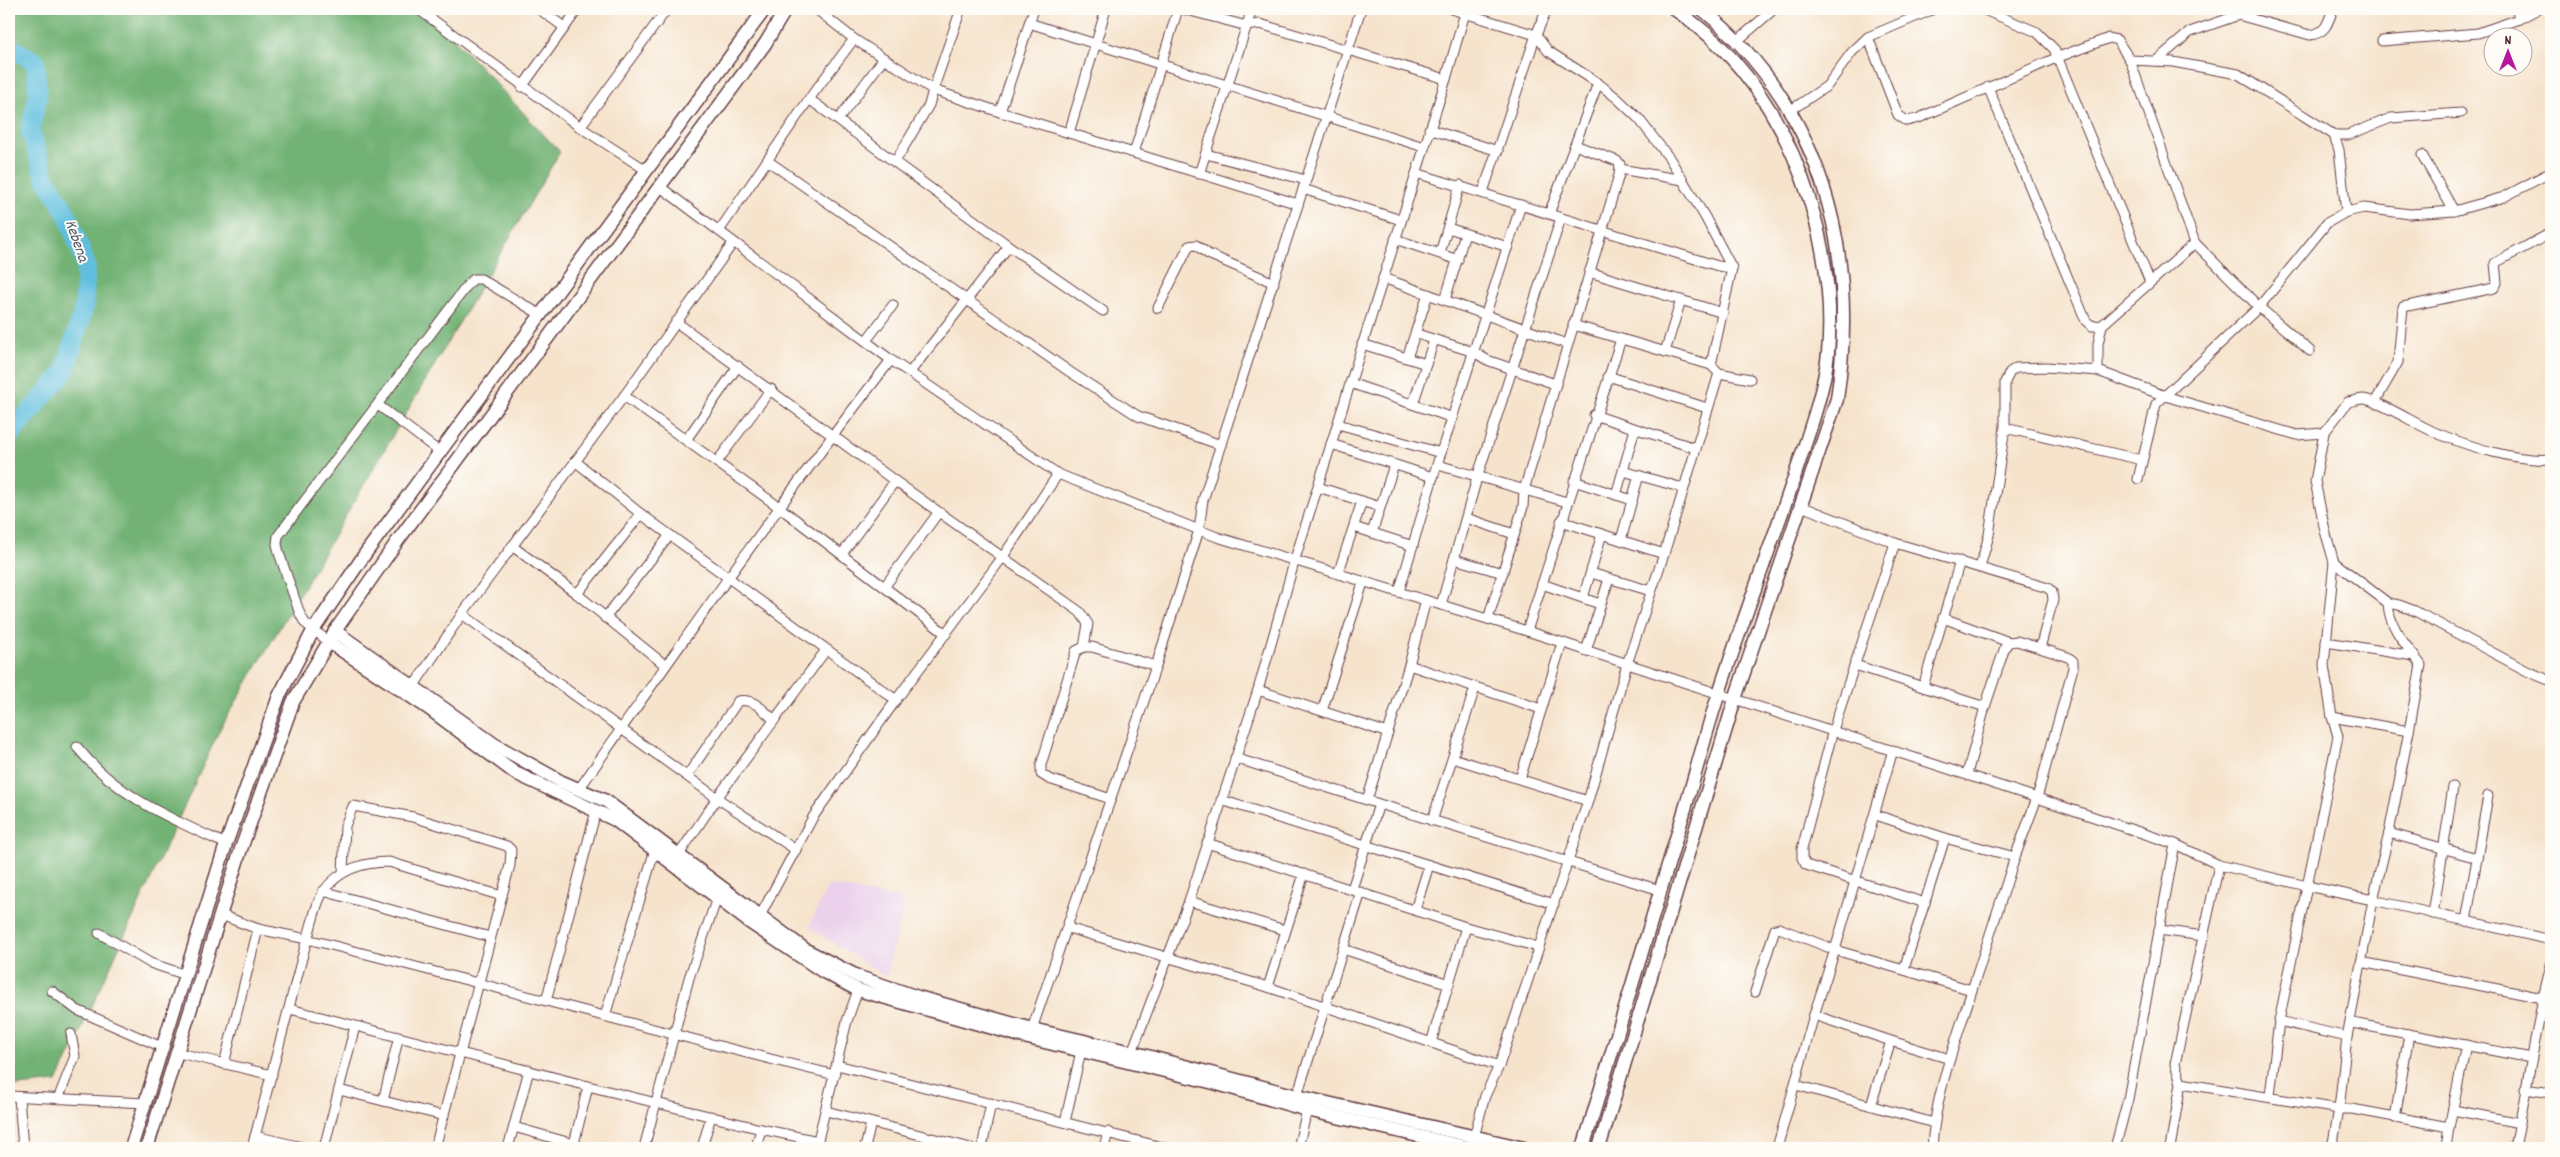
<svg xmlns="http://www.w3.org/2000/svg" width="2560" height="1157" font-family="Dekko,sans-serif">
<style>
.built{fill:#ebd1ec}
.forest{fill:#72b274;stroke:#5e6850}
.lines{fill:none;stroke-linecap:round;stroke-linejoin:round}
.river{stroke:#61bfdf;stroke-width:19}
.street-casing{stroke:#643c43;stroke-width:11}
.secondary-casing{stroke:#643c43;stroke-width:15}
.street{stroke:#fff;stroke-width:9}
.secondary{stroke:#fff;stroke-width:12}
.labels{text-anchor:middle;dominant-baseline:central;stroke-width:4;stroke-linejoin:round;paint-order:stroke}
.water-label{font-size:16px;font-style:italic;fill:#52576a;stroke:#fdfcf7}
</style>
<rect width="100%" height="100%" fill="#fdfcf7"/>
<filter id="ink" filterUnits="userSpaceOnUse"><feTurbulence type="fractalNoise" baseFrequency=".02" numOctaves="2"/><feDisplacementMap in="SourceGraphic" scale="10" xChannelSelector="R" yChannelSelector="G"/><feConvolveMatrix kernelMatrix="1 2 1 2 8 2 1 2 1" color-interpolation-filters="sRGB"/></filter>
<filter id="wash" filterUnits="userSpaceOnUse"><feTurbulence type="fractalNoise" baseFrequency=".0096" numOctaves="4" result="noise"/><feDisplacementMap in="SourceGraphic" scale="20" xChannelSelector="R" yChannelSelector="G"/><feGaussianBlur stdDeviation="1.12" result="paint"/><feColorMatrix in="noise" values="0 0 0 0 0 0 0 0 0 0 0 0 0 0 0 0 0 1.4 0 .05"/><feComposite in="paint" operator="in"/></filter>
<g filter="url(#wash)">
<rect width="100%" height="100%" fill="#f6e3cc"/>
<polygon class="built" points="828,885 905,900 886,977 809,927"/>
<polygon class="forest" points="9,9 426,9 560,152 220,729 57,1082 9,1087"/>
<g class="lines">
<polyline class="river" points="9,47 35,61 38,95 30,131 45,177 68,216 86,265 84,307 65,371 9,436"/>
</g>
</g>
<g filter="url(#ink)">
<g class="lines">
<defs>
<g id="street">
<polyline points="418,9 580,127 646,170"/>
<polyline points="539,9 564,27"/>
<polyline points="816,9 854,39 933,90 929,105 895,162"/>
<polyline points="961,9 933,90 1000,112"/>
<polyline points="1034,9 1000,112 1069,133 1106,9"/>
<polyline points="1183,9 1247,26 1260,24 1446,79 1465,13"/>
<polyline points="1451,9 1536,35 1548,51 1598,83 1618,99 1639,119 1670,159 1705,217 1732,268 1711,365"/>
<polyline points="1982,9 2037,32 2054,49 2150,282"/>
<polyline points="2517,9 2519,19"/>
<path d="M 2238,15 L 2310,35 C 2326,33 2328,23 2333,9"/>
<polyline points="1029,23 1424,147"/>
<polyline points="1868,37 1898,115 1907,121 1919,118 2056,58 2109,38 2117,40 2130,60 2195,243 2259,307 2310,351"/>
<polyline points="1737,41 1774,9"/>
<polyline points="2382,41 2478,33 2519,19 2538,9"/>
<polyline points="2130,60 2173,62 2238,74 2334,135 2348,135 2391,118 2461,113"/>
<polyline points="2156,61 2190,32 2256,9"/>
<polyline points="522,87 578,9"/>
<polyline points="1988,87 2086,321 2092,326 2102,325 2108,320 2195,243"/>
<polyline points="809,99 1009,246 1103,311"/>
<polyline points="1791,110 1827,86 1852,52 1868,37 1934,9"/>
<polyline points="838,120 884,58"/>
<polyline points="580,127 667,9"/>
<polyline points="1429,129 1498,151"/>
<polyline points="1069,133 1298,204"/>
<polyline points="2334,135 2339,150 2346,212"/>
<polyline points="1134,153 1178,9"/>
<polyline points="1206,154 1306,180"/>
<polyline points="2422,155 2454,211"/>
<polyline points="768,161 1070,372 1138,416 1221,445"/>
<polyline points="1620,169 1683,180"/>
<polyline points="1416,173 1718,266 1732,268"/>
<polyline points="1199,174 1252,9"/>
<polyline points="659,186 891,360 1058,474 1217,537 1527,631 2037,798 2073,668 2073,661 2068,657 2017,641 2009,642 2005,647 1985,707 1967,774"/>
<polyline points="1303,189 1401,220"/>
<polyline points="1483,192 1536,35 1547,9"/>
<polyline points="1549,214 1598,83"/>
<polyline points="1448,228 1508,247"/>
<polyline points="719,231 809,99 854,39"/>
<polyline points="1395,239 1458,260"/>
<polyline points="1440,253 1460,185"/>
<polyline points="1589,272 1723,313"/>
<polyline points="1383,278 1567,344"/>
<polyline points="1445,300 1465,234"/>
<polyline points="1158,308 1189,246 1196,245 1208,254 1274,283"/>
<polyline points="676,322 895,481 1080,612 1088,624 1084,647"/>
<polyline points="1573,325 1711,365 1719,373 1750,379"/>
<polyline points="1417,334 1474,352 1487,360 1555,384"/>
<polyline points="866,341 893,305"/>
<polyline points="1362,344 1426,364"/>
<polyline points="1665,352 1681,300"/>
<polyline points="1407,358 1428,294"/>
<polyline points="2098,371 2098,344 2102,325"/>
<polyline points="910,372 1009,246"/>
<polyline points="1608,376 1707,408"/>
<polyline points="1350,383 1453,418"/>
<polyline points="624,396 779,507 946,634"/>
<polyline points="2375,402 2398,362 2403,307 2494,288 2497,283 2495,263 2551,233"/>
<polyline points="1413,404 1434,340"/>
<polyline points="378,405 441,453"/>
<polyline points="1594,415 1695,448"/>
<polyline points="1338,424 1441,453"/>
<polyline points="2005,428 2142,460"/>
<polyline points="686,440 738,366"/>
<polyline points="1331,444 1433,477"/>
<polyline points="575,461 641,514 896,700"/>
<polyline points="717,462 771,389"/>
<polyline points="1438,465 1567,502"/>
<polyline points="1623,471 1683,488"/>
<polyline points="2138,479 2156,404 2259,307 2327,223 2346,212 2364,208 2410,214 2454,211 2504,197 2551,172"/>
<polyline points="1574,481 1632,500"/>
<polyline points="1318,487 1380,507"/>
<polyline points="1616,495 1635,429"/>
<polyline points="1801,506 1895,543 2048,588 2052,592 2053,600 2040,648"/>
<polyline points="1466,518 1514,534"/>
<polyline points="1561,521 1664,554"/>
<polyline points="1354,527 1413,546"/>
<polyline points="1372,533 1394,465"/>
<polyline points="1621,540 1639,475"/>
<polyline points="1895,543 1833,730 1802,849 1802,858 1806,865 1925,903"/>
<polyline points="512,546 577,594 665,665"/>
<polyline points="842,554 895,481"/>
<polyline points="1454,559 1503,573"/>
<polyline points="2334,562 2388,603 2399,605 2415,611 2527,671 2551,681"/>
<polyline points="1980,567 1989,535 2005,428 2005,382 2010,372 2016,368 2046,367 2098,371 2165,396 2297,435 2324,433"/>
<polyline points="1591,573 1651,591"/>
<polyline points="1338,574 1362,501"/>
<polyline points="1542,584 1600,604"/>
<polyline points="885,586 938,513"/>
<polyline points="1399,592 1433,477 1521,205"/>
<polyline points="577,594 641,514"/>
<polyline points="1583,598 1602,534"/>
<path d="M 2388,603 C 2389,628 2407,646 2421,665 L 2409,731"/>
<polyline points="1441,605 1477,478 1561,218"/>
<polyline points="462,614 717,798 796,850"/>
<polyline points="605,618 670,535"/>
<polyline points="1943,618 2009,642"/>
<polyline points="1488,619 1523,507 1524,490 1619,175 1620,164 1617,161 1575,145"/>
<polyline points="1527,631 1621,339"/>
<polyline points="329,642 305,623 300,614 279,553 277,544 278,536 469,283 474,279 481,279 541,315"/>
<polyline points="2326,642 2414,656"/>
<polyline points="1586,651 1609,579"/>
<polyline points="1409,665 1541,709"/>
<polyline points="1855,665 1985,707"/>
<polyline points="413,687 462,614 624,396 733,243"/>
<polyline points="1923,687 1960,561"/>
<polyline points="1258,690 1388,733"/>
<polyline points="1322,711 1363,583"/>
<polyline points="2332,717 2409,731 2389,833"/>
<path d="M 77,747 C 116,796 171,819 226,844"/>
<polyline points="1235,758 1379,804 1660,890"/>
<polyline points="1453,758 1588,801"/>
<path d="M 687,776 L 738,701 C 754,698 763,710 774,720"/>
<polyline points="1520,779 1562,643"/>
<path d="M 579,789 C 681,644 782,499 891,360"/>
<polyline points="1111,799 1049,779 1041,774 1041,765 1076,651 1084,647 1092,647 1156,666"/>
<polyline points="1221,800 1554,904"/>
<polyline points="1367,800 1409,665 1426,600"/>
<polyline points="1876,815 1945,838"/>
<polyline points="1432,821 1475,688"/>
<polyline points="1207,843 1466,927 1538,947"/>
<polyline points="678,856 717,798 826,650"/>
<polyline points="2477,858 2389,833 2373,900 2551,940"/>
<polyline points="343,873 345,826 353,806 413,817 507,846 511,850 510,865 435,1148"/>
<polyline points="1352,889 1379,804"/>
<polyline points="323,891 490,937"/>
<polyline points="1189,901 1285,930"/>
<polyline points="1415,910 1429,865"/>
<polyline points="2433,914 2453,787"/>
<path d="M 221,915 L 258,929 L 307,939 C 312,926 316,901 324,891 C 339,869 365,862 389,862 L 502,896"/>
<polyline points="760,916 813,817 896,700 1002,558 1058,474"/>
<polyline points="2466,921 2488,796"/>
<polyline points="1068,928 1268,987 1499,1066"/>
<polyline points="2159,930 2204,936"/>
<polyline points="99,933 150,963 186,975"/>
<polyline points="1343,949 1449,984"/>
<polyline points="2361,962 2543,998 2551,965"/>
<polyline points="1904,969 1945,838 2015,857"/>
<polyline points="1268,987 1304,874"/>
<polyline points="52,991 77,1010 164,1048"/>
<polyline points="1755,992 1775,929 1779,928 1835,950 1893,750"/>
<polyline points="546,1001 596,811"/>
<polyline points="290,1009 588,1086 761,1129 818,1141"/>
<polyline points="1814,1015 1891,1041"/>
<polyline points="605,1016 656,846"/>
<polyline points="2279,1021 2347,1037 2339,1109 2352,1109 2449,1127 2446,1148"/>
<polyline points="2352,1023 2531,1058"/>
<polyline points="1032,1029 1156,666 1199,530 1203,500 1361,9"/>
<path d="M 2347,1037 L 2373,900 L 2307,886 L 2338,736 L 2332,717 L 2324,665 L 2334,562 L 2325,531 L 2315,481 L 2324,433 L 2348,402 C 2353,401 2359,399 2363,399 C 2377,399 2422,428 2439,434 C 2471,447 2518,462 2551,459"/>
<polyline points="1431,1043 1466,927"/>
<polyline points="1132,1052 1189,901 1258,690 1295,559 1446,79"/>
<polyline points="179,1053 272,1075"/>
<polyline points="224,1064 258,929"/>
<polyline points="837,1065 1166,1148"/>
<polyline points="2181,1083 2339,1109 2332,1148"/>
<polyline points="1796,1085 1934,1123"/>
<polyline points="2525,1089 2551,1093"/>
<polyline points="339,1090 444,1116"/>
<polyline points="9,1096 145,1103"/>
<polyline points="1297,1096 1361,892"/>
<polyline points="19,1097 23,1148"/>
<polyline points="58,1099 75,1056 71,1034"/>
<polyline points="383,1101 399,1036"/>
<polyline points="1871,1105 1891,1041 1950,1059"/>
<polyline points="2453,1110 2520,1123"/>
<polyline points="826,1111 971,1148"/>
<polyline points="2395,1118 2409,1034"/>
<polyline points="1065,1122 1081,1051"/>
<polyline points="514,1127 574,1144"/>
<polyline points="2449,1127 2466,1045"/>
<polyline points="255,1136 306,1148"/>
<polyline points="1474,1137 1485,1096 1499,1066 1588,801 1627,664 1664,554 1719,373"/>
<path d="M 252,1148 L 307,939 C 483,983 658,1032 835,1075"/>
<polyline points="324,1148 355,1026"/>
<polyline points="508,1148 529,1070"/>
<polyline points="573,1148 588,1086"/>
<polyline points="644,1148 689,978 717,898"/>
<polyline points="702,1148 711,1116"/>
<polyline points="756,1148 761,1129"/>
<polyline points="816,1148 847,1021 858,990"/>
<polyline points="865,1148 871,1123"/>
<polyline points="982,1148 991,1103"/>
<polyline points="1104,1148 1108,1132"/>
<polyline points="1298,1148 1307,1110"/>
<polyline points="1777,1148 1814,1015 1835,950 1972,990 2015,857 2037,798 2175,844 2219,865 2307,886 2279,1021 2270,1096"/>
<path d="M 1932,1148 C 1935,1094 1956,1041 1972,990"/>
<polyline points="2115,1148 2128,1099 2175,844"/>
<polyline points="2170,1148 2181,1083 2175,1064 2219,865"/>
<polyline points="2515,1148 2543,998 2551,1000"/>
</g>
<g id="secondary">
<polyline points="335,631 494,744 562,782 606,801 806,950 859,977 918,997 1032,1029 1132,1052 1297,1096 1524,1148"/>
<polyline points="329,642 428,708 515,773 615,820 749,922 822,971 858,990 1028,1038 1214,1083 1307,1110 1470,1148"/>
<polyline points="131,1148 226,844 279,696 314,629 365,554 765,9"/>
<polyline points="147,1148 241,849 293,702 337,628 399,539 765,44 786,9"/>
<path d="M 1583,1148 C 1617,1036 1650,924 1684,812 C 1696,772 1706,732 1719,693 C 1743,619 1771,546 1796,472 C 1808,434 1824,393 1828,353 C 1834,287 1819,215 1793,155 C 1767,96 1728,44 1674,9"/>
<path d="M 1599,1148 L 1735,699 L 1837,399 C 1859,250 1822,107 1702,9"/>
</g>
</defs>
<use href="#street" class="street-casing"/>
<use href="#secondary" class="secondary-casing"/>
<use href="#street" class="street"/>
<use href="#secondary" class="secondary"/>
</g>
</g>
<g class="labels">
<g class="water-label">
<text transform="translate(76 241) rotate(71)">Kebena</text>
</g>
</g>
<rect width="2560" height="1157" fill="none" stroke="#fdfcf7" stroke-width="30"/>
<g transform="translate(2508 52)"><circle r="24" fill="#fdfcf7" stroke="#b5a4a5"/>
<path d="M0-4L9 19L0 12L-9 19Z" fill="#b5179e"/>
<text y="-8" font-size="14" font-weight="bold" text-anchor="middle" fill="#4a1f2b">N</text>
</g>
</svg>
